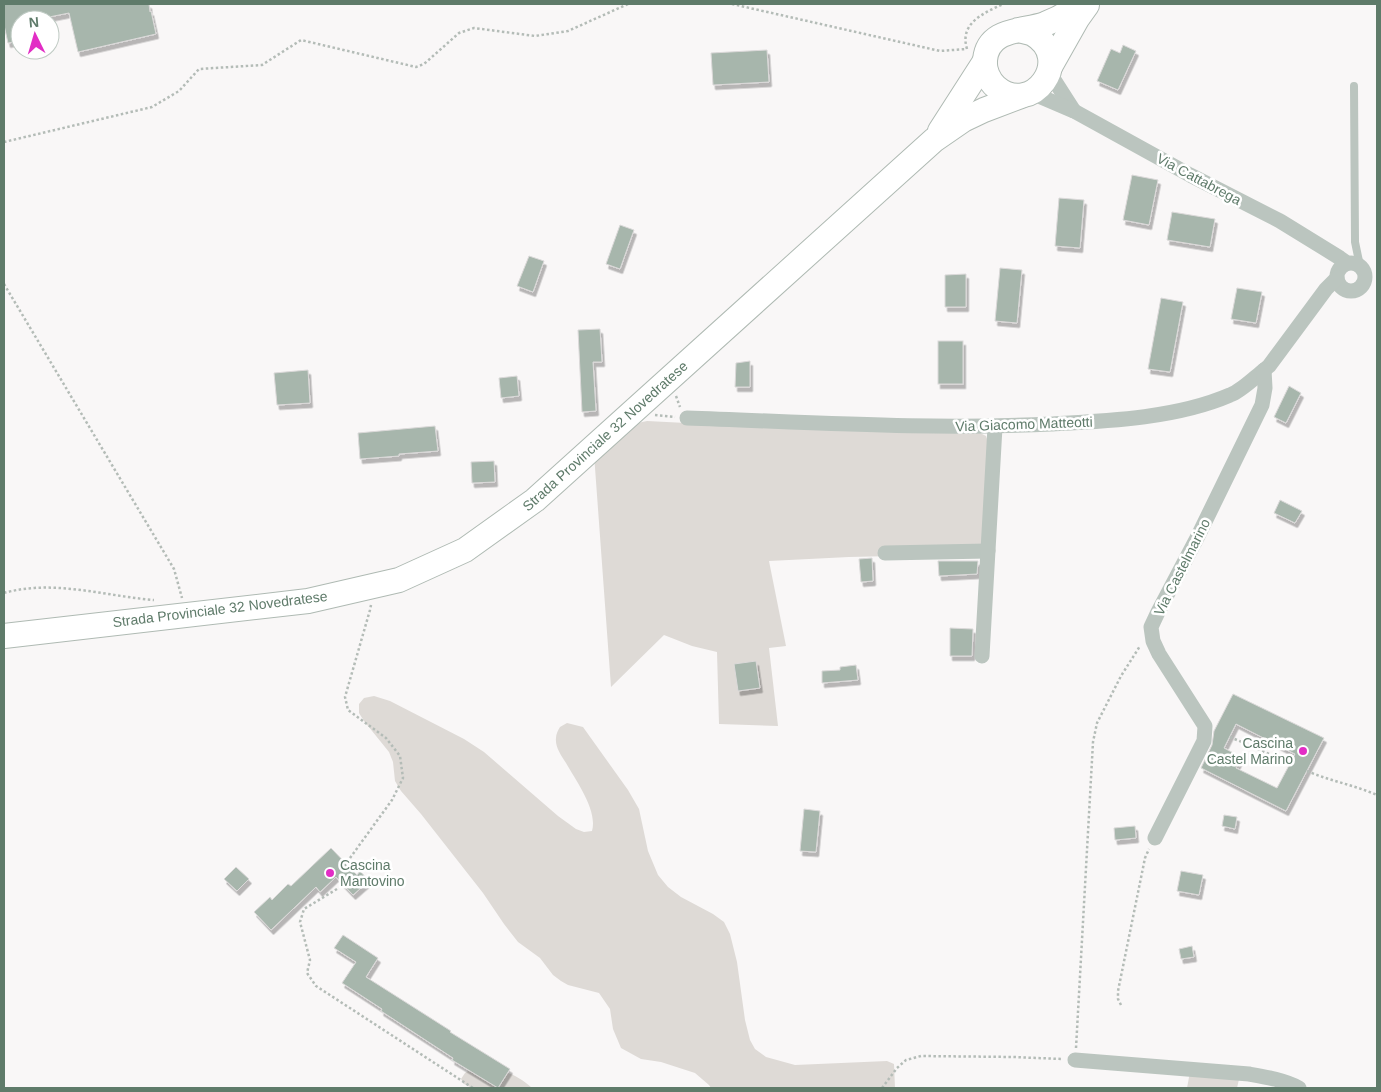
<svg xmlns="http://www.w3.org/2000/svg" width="1381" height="1092" font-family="Arial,sans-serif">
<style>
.green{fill:#dedad6}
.building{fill:#a7b6ac;stroke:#dbd9d9;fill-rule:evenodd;filter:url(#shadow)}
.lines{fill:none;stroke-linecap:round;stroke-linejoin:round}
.primary-casing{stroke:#afbab3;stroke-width:26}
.path{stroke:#b4bcb7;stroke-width:2.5;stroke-dasharray:2.5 2.5;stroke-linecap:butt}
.lane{stroke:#bbc5bf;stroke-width:8}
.street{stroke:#bbc5bf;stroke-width:15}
.primary{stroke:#fff;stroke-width:24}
.poi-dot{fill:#e22dc5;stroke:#fff;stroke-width:2}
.labels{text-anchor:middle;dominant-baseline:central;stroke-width:5;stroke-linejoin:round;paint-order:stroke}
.street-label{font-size:14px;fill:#5f7b6a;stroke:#fff}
.poi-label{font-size:14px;fill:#5f7b6a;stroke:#fff;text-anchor:end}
</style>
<defs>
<filter id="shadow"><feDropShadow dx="2.5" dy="4.5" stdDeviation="0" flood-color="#0004"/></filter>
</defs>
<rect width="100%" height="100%" fill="#f9f7f7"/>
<g class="green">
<polygon points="647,421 784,428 980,433 986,436 988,442 982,554 849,557 769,561 786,646 769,648 778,726 719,724 717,652 692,646 664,635 611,687 594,454 633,424"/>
<path d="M 374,696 L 390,701 L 464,739 L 484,752 L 558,816 L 576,829 L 584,832 L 592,831 C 598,810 576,781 566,763 C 561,755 555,747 556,738 C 556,734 558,730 560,727 L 567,723 L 583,727 L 628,790 L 639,809 L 648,851 L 658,875 L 668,887 L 681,897 L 713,914 L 724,922 L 730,934 L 737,962 L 745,1020 L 750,1040 L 755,1049 L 766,1057 L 795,1065 L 887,1061 L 894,1064 L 895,1088 L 711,1088 L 709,1085 L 695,1073 L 661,1062 L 641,1059 L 621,1048 L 613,1029 L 610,1009 L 599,993 L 568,985 L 561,981 L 553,975 L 540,958 L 518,942 L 504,924 L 483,893 L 421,814 L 401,791 L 395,781 L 393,762 L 389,752 L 364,721 L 359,713 L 359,704 L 364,698 Z"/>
<path d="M 470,1070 C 499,1070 510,1069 532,1088 L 472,1088 L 464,1084 L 461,1079 L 465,1073 Z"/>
<polygon points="1190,1072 1240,1075 1237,1088 1187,1088"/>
</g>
<g class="building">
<polygon points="4,4 149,4 150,12 151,11 156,34 78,52 69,13 34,20 16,20 20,41 8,43 4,25"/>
<polygon points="1123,45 1136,51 1118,90 1097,81 1111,49 1120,53"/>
<polygon points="767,50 769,82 713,85 711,53"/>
<polygon points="1132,175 1158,180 1149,225 1123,220"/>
<polygon points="1059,198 1084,200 1080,248 1055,246"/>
<polygon points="1172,212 1215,219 1210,247 1167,240"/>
<polygon points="620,225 634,230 620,269 606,264"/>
<polygon points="529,256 544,261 533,292 517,286"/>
<polygon points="1000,268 1022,270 1017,323 995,321"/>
<polygon points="966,274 966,307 945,307 945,275"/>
<polygon points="1237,288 1262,292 1256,323 1231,319"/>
<polygon points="1161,298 1183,302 1170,372 1148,369"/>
<polygon points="600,329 602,362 593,362 596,411 582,412 578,330"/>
<rect x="938" y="341" width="25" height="43"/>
<polygon points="750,361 750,387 735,387 736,363"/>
<polygon points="308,370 310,403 277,405 274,373"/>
<polygon points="517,376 519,396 501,398 499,378"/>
<polygon points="1289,386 1301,393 1286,423 1274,417"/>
<polygon points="435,426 438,451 399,454 399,456 360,459 358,433"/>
<polygon points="494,461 495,482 472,483 471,462"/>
<polygon points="1280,500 1302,511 1295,523 1274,513"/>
<polygon points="872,558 873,581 861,582 859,559"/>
<polygon points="938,561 978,561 977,574 939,576"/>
<polygon points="950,628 973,629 972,656 950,656"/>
<polygon points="756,661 760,688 738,691 734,664"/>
<polygon points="856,665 858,680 822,683 822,671 840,670 840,667"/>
<path d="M 1233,694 L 1324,738 L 1286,811 L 1201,768 L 1212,745 L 1214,731 ZM 1236,724 L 1295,754 L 1277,788 L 1236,768 L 1241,757 L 1224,748 Z"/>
<polygon points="804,809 820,811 816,852 800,851"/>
<polygon points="1224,815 1237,817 1235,829 1222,826"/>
<polygon points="1135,826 1136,838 1115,840 1114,828"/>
<polygon points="331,848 357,875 360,871 369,881 353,895 336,877 320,892 316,887 271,930 254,912 270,897 272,900 288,884 291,886"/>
<polygon points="236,867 249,879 237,891 224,879"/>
<polygon points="1181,871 1203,875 1199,895 1177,891"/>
<polygon points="343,935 378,958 366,977 451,1031 450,1032 510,1069 498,1088 452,1060 453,1058 381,1011 382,1009 342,983 356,962 334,948"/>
<polygon points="1192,946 1194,957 1181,959 1179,949"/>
</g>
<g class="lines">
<defs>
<g id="primary">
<path d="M 1018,30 C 1023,31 1029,32 1033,34 C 1075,59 1032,118 996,87 C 989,81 984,70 985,60 C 988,28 1022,32 1045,24 C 1058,19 1070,12 1081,4"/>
<polyline points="1051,65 1077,19 1087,5"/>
<polyline points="940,131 985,61"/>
<polyline points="4,636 308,601 399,580 465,550 535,500 934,140 963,120 984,110 1021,96"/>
</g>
</defs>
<use href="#primary" class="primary-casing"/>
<g class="path">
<polyline points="732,4 940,51 966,49"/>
<path d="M 967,49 C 959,23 984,13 1003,4"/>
<polyline points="4,142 152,107 179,91 199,69 262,65 301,40 416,67 424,64 459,33 474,28 535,36 568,31 628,4"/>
<polyline points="4,284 174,569 182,598"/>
<polyline points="676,396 680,407"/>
<polyline points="655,415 675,417"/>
<path d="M 4,593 C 53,579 104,596 154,600"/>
<polyline points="1230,737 1290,763"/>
<path d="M 1307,771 C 1330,781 1354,785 1377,795"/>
<polyline points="350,858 392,800 403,778 400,756 386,738 348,710 345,697 370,610 371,605"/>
<polyline points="337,889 304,909 300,922 310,960 307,973 316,986 473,1088"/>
<polyline points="1121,1005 1118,999 1118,991 1145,858 1149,849"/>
<polyline points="1076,1048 1093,742 1097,723 1121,676 1140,646"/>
<polyline points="882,1088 897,1068 906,1060 921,1056 1013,1057 1062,1059"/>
</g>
<polyline class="lane" points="1354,86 1355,242 1360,266"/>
<g class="street">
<polyline points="1049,72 1074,111"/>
<polyline points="1032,93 1074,111 1190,175 1280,221 1340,258 1347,263"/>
<circle cx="1351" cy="277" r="14"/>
<path d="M 687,418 C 808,422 930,430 1051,424 C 1109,421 1177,418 1230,395 C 1241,391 1254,378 1264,370 L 1269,366 L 1326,289 L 1337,278"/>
<polyline points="885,553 988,551"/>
<polyline points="982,656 995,427"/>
<polyline points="1155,838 1204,741 1205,726 1159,654 1153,641 1151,627 1158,612 1197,538 1262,405 1265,388 1264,370"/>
<path d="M 1075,1060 L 1249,1074 C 1266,1077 1284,1080 1299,1088"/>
</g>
<use href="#primary" class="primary"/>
</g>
<g class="poi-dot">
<circle cx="1303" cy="751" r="5"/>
<circle cx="330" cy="873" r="5"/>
</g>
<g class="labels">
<g class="street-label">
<text transform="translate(1199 179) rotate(28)">Via Cattabrega</text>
<text transform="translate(1024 424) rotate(-2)">Via Giacomo Matteotti</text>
<text transform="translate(605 436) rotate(-42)">Strada Provinciale 32 Novedratese</text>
<text transform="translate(1182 567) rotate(-63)">Via Castelmarino</text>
<text transform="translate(220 609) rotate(-7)">Strada Provinciale 32 Novedratese</text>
</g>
<g class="poi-label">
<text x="1293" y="743">Cascina<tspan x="1293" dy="16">Castel Marino</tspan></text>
<text x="340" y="865" text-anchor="start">Cascina<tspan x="340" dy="16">Mantovino</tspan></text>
</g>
</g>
<rect width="1381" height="1092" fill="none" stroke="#5f7b6a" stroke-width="10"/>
<g transform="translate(35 35) rotate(355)"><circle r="24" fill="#ffffff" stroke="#bfcac3"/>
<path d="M0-4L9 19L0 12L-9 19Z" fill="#e22dc5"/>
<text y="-8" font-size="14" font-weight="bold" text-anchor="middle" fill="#5f7b6a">N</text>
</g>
</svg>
